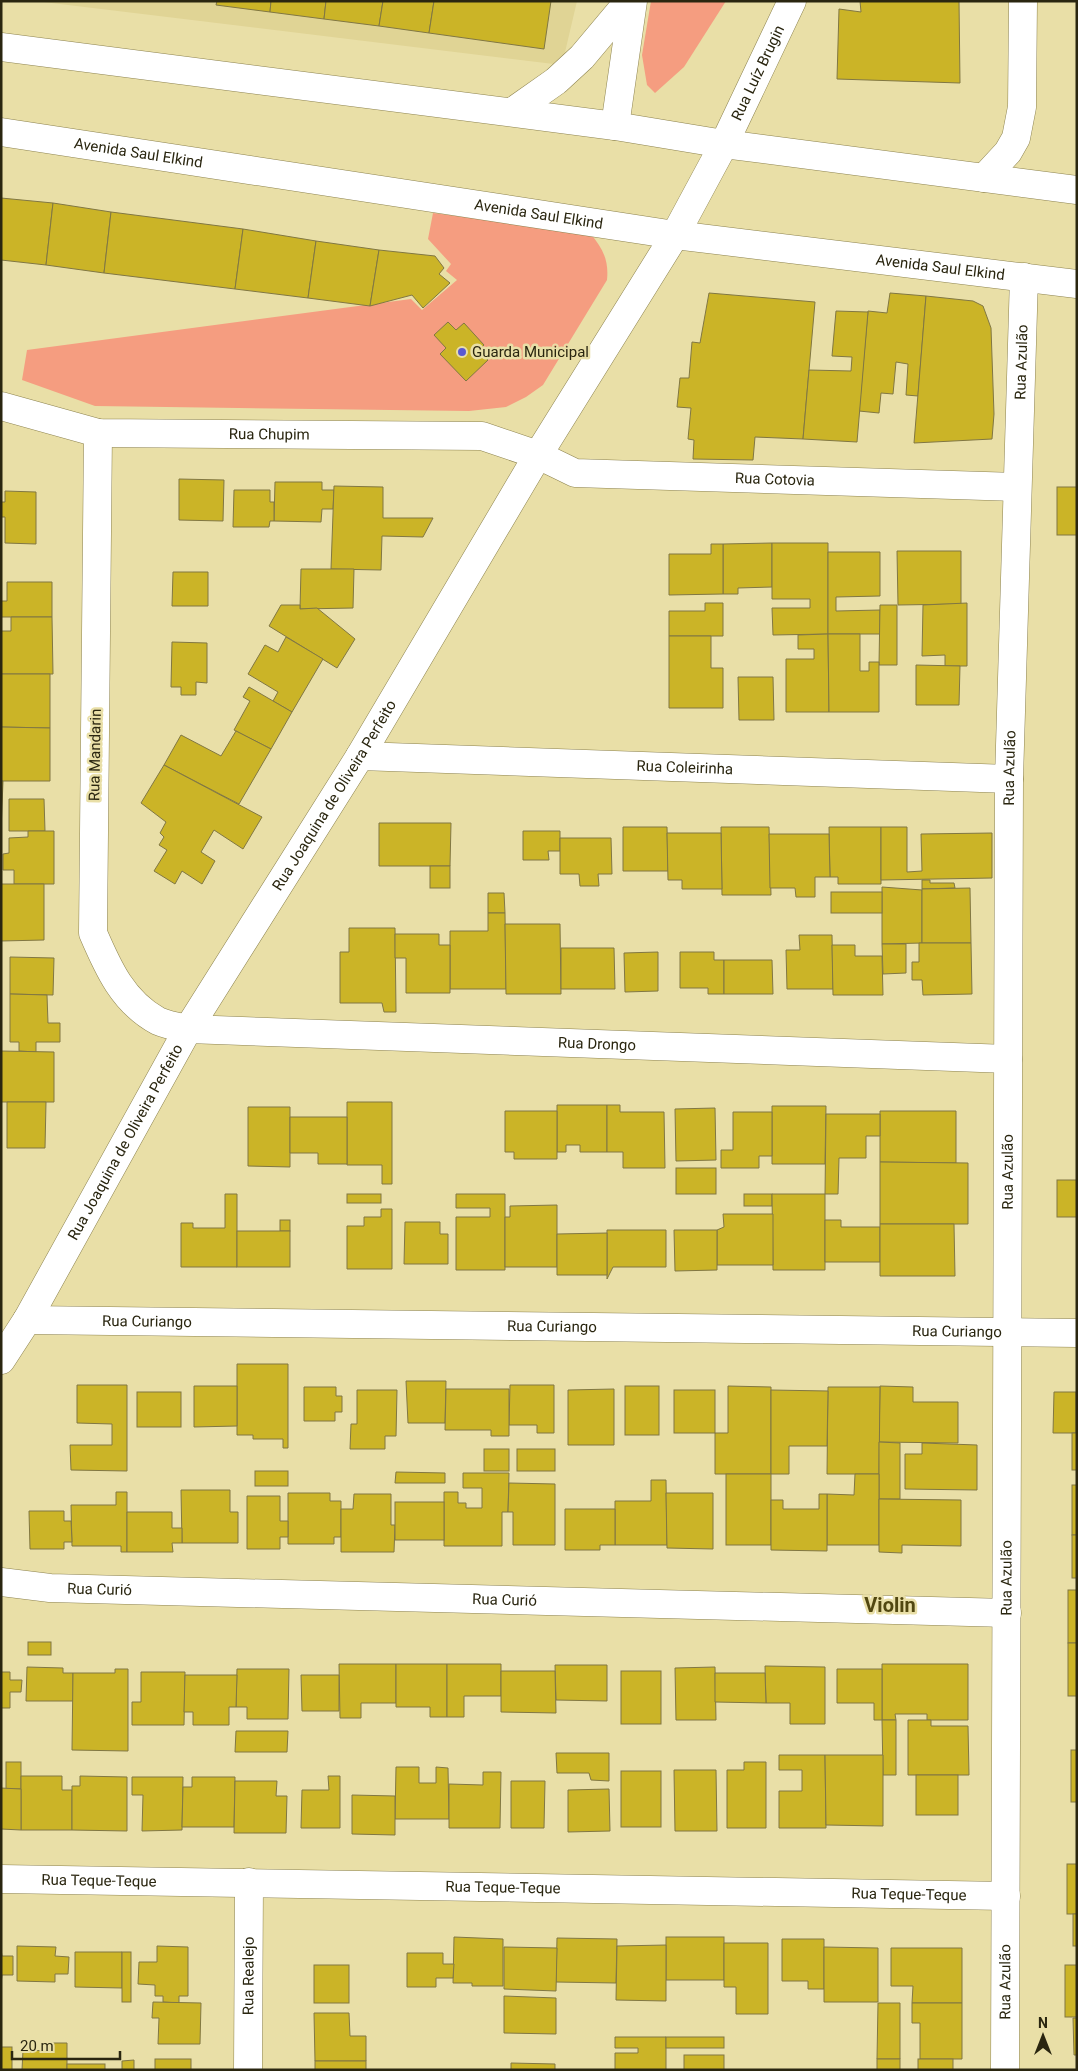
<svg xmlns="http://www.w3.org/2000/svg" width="1078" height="2071" font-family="Roboto,sans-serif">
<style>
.built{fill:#e0d495}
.green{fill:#f59d80}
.building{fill:#cbb427;stroke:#817743}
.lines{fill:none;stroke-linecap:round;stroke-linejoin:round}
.minor-casing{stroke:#8d834f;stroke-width:29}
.secondary-casing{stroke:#8d834f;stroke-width:29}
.minor{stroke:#fff;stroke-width:28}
.secondary{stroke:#fff;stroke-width:28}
.poi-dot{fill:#5a59d0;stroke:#e9dfa7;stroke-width:2}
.labels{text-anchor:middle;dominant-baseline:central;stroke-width:5;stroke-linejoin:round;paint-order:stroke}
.street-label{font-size:15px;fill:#2a2610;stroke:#e9dfa7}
.poi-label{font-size:15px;fill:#2a2610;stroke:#e9dfa7;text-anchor:start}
.district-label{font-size:20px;font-weight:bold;fill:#514710;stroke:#e9dfa7}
</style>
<rect width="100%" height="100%" fill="#e9dfa7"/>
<polygon class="built" points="35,1 577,1 562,65"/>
<g class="green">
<polygon points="651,1 726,1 684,67 655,93 647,85 642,55"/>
<path d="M 433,213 L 590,233 C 603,249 609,260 607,280 L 543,385 L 526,397 L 506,407 L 469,411 L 95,406 L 22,380 L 27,350 L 411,299 L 422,310 L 457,280 L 446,271 L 451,264 L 428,239 Z"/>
</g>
<g class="building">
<polygon points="217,1 271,1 270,12 216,5"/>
<polygon points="271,1 326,1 324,19 270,12"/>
<polygon points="326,1 383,1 379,26 324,19"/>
<polygon points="383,1 434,1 429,33 379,26"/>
<polygon points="434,1 551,1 544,49 429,33"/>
<polygon points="860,1 959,1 960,83 837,79 839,9 861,12"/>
<polygon points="1,198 53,203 46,265 1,260"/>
<polygon points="53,203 111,212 104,273 46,265"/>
<polygon points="111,212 243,229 235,289 104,273"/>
<polygon points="243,229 316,241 308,298 235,289"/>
<polygon points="316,241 379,250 370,306 308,298"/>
<polygon points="379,250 435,256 444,268 439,274 450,283 423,308 412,295 370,306"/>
<polygon points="709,293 815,302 803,439 755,437 753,460 693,459 694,440 688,439 691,408 677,407 680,378 689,378 692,342 700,343"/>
<polygon points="890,293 926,296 918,396 906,395 908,364 896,362 893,394 881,393 879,413 859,411 868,311 887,313"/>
<polygon points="926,296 973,301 983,306 991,328 994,414 992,439 914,443"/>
<polygon points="836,311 868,312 857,442 803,439 809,370 851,371 852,357 832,356"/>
<polygon points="448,322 456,330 464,323 484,345 479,350 488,360 466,381 440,354 446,348 434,335"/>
<polygon points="179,479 224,480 223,521 179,520"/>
<polygon points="275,482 322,482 322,490 334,490 333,509 322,509 321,522 274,521"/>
<polygon points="334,486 383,487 383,518 433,518 423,537 382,536 381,570 331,569"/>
<rect x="1057" y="487" width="20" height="48"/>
<polygon points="234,490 270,490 270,502 274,502 274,521 270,521 269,527 233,527"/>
<polygon points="5,491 36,492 36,544 5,543 5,517 1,517 1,502 5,502"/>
<polygon points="772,543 772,587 738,588 738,594 723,594 723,544"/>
<polygon points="772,543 828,543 828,634 773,635 772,608 810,608 810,599 772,599"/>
<polygon points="711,544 723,544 723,594 669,595 669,554 711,554"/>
<polygon points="897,551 961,551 961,604 898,605"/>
<polygon points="828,552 880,552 880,596 836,597 836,611 880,610 880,634 828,634"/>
<polygon points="301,569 354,569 353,608 300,609"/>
<polygon points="173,572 208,572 208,606 172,606"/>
<polygon points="7,582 52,582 52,617 1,617 1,601 7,601"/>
<polygon points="705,603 723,603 723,636 669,636 669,611 705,611"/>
<polygon points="967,603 967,666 945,666 945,655 922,656 923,605"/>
<polygon points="281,605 300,605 300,609 317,608 355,639 337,668 269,626"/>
<polygon points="880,605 897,605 897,665 879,665"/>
<polygon points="11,617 52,617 53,674 1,674 1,631 11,631"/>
<polygon points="828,634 829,712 786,712 786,659 814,659 814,649 798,649 798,635"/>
<polygon points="828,634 860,634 860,671 869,671 869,662 879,662 879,712 829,712"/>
<polygon points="669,636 711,636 711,668 723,668 723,708 669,708"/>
<polygon points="286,637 323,659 292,712 273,701 278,692 248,674 265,645 278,652"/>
<polygon points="172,642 207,643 207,683 196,682 196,695 181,695 181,687 171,687"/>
<polygon points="916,665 960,666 959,705 916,705"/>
<polygon points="1,674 50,674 50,728 1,727"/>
<polygon points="738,677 773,677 774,720 739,720"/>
<polygon points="249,687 292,712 271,749 234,730 250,701 243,697"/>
<polygon points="1,727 50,728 50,781 1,781"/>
<polygon points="236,731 271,749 239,804 164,765 181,735 221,756"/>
<polygon points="164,765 262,817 243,849 214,830 201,852 215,861 202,884 182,871 175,884 154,871 167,850 159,845 164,837 160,833 166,822 141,803"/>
<polygon points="1,781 3,781 1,831"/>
<polygon points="9,799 44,799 45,831 9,831"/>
<polygon points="379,823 451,823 450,866 379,866"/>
<polygon points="623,827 667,827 668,871 623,871"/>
<polygon points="721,827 769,827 771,895 722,895"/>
<polygon points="829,827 881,827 881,884 838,884 838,877 830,877"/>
<polygon points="881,827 907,827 907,872 922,871 921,834 992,833 992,878 881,880"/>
<polygon points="28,831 54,831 54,884 14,884 14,870 3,870 3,854 9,853 9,838 28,837"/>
<polygon points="523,831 560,831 560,851 548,851 549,860 523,860"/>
<polygon points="667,833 721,833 722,889 682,889 682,880 668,880"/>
<polygon points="769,834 829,834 830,877 815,877 815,897 796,897 795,888 770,888"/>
<polygon points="560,838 611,838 612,874 598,874 599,886 580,886 579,874 560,874"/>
<rect x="430" y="866" width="20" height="22"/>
<polygon points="922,880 930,880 930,883 954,883 955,888 922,889"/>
<polygon points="1,884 44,884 44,940 1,941"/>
<polygon points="882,887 922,890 922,943 882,944"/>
<polygon points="970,888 971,943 922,943 922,889"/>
<rect x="831" y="892" width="51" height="21"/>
<polygon points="488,893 504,893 505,913 488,913"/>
<polygon points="488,913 505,913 506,989 450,989 450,931 488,931"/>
<polygon points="505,924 560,924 561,994 506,994"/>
<polygon points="349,928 395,928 396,1012 384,1012 382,1003 340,1003 340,952 349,952"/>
<polygon points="395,934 439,934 439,945 450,945 450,993 406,993 406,958 395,958"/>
<polygon points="799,935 832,935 833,989 787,989 786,950 800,950"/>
<polygon points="919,943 971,943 972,994 923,995 922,980 912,980 912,962 919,962"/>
<polygon points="882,944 906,944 906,973 883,974"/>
<polygon points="832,945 855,945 855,956 882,956 883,995 833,995"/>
<polygon points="561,948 614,948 615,989 561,989"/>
<polygon points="658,952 658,991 625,992 624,953"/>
<polygon points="680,952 714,952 714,960 724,960 724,994 708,994 708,988 680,988"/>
<polygon points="10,957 54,958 53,995 10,994"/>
<polygon points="724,960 772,960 773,994 724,994"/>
<polygon points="10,994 47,995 48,1023 60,1023 60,1042 36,1042 36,1052 19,1051 19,1042 10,1042"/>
<polygon points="1,1051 54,1052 54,1102 1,1102"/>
<polygon points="7,1102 46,1102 45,1148 7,1148"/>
<polygon points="347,1102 392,1102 392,1184 382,1184 382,1165 347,1165"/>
<polygon points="557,1105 607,1105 607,1152 580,1152 580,1145 566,1145 566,1152 557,1152"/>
<polygon points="607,1105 620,1105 620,1112 664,1112 665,1168 623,1168 623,1152 607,1152"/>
<polygon points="772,1106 826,1106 825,1164 772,1164"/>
<polygon points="248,1107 290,1107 290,1167 248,1166"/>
<polygon points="715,1108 716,1160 676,1161 675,1109"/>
<polygon points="505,1111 557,1111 557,1159 514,1159 514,1152 505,1152"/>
<polygon points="880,1111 956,1111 956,1163 880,1162"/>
<polygon points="733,1112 772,1112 772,1156 759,1156 759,1168 721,1168 721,1150 733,1150"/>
<polygon points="826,1114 880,1114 880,1136 866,1136 866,1158 839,1158 838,1194 825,1194"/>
<polygon points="290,1117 347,1117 347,1164 318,1164 318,1153 290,1153"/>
<polygon points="880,1162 968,1163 968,1224 880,1224"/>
<rect x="676" y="1168" width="40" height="26"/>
<rect x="1057" y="1180" width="20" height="37"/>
<polygon points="225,1194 237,1194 237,1267 181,1267 181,1223 193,1223 193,1228 225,1228"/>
<rect x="347" y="1194" width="34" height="9"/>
<polygon points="456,1194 505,1194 505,1270 456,1270 456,1217 490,1217 490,1208 456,1208"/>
<rect x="744" y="1194" width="28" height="12"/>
<polygon points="772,1194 825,1194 825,1270 773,1270"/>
<polygon points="557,1205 557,1267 505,1267 505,1217 510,1217 510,1206"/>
<polygon points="381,1209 392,1209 392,1269 347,1269 347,1226 364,1226 364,1217 381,1217"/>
<polygon points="723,1214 773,1214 773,1265 717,1265 717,1230 724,1227"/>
<rect x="280" y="1220" width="10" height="11"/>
<polygon points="825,1220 841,1220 841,1227 880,1227 880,1262 825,1262"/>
<polygon points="405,1222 440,1222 440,1234 448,1234 448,1264 404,1264"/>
<polygon points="880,1224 954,1224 955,1276 880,1276"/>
<polygon points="607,1230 666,1230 666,1267 613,1267 607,1279"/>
<polygon points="674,1230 717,1230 717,1270 675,1271"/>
<rect x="237" y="1231" width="53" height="36"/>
<polygon points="607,1233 607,1275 557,1275 557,1234"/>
<polygon points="237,1364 288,1364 288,1448 283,1448 283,1439 253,1439 253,1435 237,1435"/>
<polygon points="406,1381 446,1381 445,1423 408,1423"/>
<polygon points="77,1385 127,1385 127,1471 71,1470 70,1445 112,1445 112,1424 77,1423"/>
<polygon points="510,1385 554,1385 554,1433 537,1433 537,1425 509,1425"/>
<polygon points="194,1386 237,1386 237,1426 194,1427"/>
<rect x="625" y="1386" width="34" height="49"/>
<polygon points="728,1386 771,1387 771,1474 715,1474 715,1433 728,1433"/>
<polygon points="880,1386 913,1387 913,1402 958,1402 958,1443 879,1442"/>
<polygon points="304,1387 336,1387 336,1396 342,1396 342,1412 335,1412 335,1421 304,1421"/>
<polygon points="828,1387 880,1387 879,1474 827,1474"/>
<polygon points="446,1389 509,1389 509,1436 491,1436 491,1430 445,1430"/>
<polygon points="614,1389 614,1445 568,1445 568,1390"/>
<polygon points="357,1390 397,1390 396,1436 385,1436 385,1449 350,1449 351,1424 357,1424"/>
<rect x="674" y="1390" width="41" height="43"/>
<polygon points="771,1390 828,1391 827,1446 789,1446 789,1474 771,1474"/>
<rect x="137" y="1392" width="44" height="35"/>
<polygon points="1054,1392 1076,1392 1076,1433 1053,1433"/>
<rect x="1072" y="1433" width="5" height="37"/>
<polygon points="879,1442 900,1443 900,1499 879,1499"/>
<polygon points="922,1443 977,1445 977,1490 905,1489 905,1454 922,1454"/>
<rect x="484" y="1449" width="25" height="22"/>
<rect x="517" y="1449" width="38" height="22"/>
<rect x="255" y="1471" width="33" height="15"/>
<polygon points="396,1472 445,1473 445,1483 395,1483"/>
<polygon points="463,1473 509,1473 508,1512 502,1512 502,1546 444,1546 444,1492 458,1492 458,1503 466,1503 466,1508 482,1508 482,1488 463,1488"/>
<rect x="726" y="1474" width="45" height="71"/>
<polygon points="855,1474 879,1474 879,1545 827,1545 827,1494 854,1495"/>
<polygon points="651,1480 666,1480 667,1545 615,1545 615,1501 651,1501"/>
<polygon points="509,1483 555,1484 555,1545 513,1545 513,1512 508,1512"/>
<rect x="1072" y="1485" width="5" height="50"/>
<polygon points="181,1490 230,1490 230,1512 238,1512 238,1543 182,1543"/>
<polygon points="116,1492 127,1492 127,1552 121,1552 121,1546 72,1546 71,1505 116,1505"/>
<polygon points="288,1493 330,1493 330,1501 341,1501 341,1537 334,1537 334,1544 288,1544"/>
<polygon points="666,1493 713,1493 713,1549 667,1548"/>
<polygon points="354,1494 391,1494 391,1525 395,1525 394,1552 341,1552 341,1509 353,1509"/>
<polygon points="819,1494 827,1494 827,1551 771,1550 771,1500 783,1500 783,1509 819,1509"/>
<polygon points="247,1496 280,1496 280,1521 288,1521 288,1537 280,1537 280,1549 247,1549"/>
<polygon points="879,1499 961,1500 961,1546 902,1545 902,1553 879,1552"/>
<rect x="395" y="1502" width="49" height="38"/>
<polygon points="565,1509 615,1509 615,1545 600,1545 600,1550 565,1550"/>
<polygon points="29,1511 64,1511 64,1521 71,1521 72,1542 64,1542 64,1549 30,1549"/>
<polygon points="127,1512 172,1512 172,1528 182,1528 182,1543 172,1543 173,1552 127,1552"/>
<rect x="1072" y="1535" width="5" height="43"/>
<rect x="1068" y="1590" width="9" height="53"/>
<rect x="28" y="1642" width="23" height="13"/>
<rect x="1068" y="1643" width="9" height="53"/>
<polygon points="339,1664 396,1664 396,1703 361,1703 361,1718 340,1718"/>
<polygon points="396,1664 447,1664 447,1717 430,1717 430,1707 396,1707"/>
<polygon points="447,1664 501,1664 501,1696 464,1696 464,1717 447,1717"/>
<polygon points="882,1664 968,1664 968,1720 927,1720 927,1714 895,1714 896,1720 882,1720"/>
<polygon points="555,1665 607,1665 607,1701 556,1700"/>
<polygon points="765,1666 825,1667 825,1724 790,1724 790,1703 766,1703"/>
<polygon points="27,1667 63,1668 63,1673 73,1673 73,1701 26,1701"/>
<polygon points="715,1667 716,1720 676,1720 675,1668"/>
<polygon points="115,1669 128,1669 128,1751 72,1750 73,1673 115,1673"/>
<polygon points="237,1669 289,1669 288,1719 247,1719 247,1707 236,1707"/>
<polygon points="837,1669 882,1669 882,1720 874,1720 874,1703 837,1703"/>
<polygon points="501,1671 555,1671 556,1713 501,1712"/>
<rect x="621" y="1671" width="40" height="53"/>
<polygon points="1,1672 10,1672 10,1680 22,1680 21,1692 10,1692 10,1708 1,1708"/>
<polygon points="141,1672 185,1672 184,1725 132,1725 132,1702 141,1702"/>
<polygon points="715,1673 765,1673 766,1703 715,1702"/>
<polygon points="185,1675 237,1675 236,1707 229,1707 229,1725 193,1725 193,1712 184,1712"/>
<polygon points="301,1675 339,1675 339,1711 302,1711"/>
<polygon points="882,1720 896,1720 896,1775 883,1775"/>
<polygon points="908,1720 931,1720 931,1726 968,1726 969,1775 908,1775"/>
<polygon points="236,1731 288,1731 287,1752 235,1752"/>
<rect x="1071" y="1750" width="6" height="52"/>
<polygon points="556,1753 609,1753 609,1781 591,1780 589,1773 557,1773"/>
<polygon points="779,1755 825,1755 826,1828 779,1828 779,1791 802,1791 802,1770 779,1770"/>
<polygon points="825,1755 883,1755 883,1826 826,1825"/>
<rect x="6" y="1762" width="15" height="27"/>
<polygon points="744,1762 766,1762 766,1828 727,1828 727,1770 744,1770"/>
<polygon points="396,1767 419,1767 419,1783 436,1783 436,1767 448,1768 449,1819 395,1819"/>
<polygon points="674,1770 716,1770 717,1831 675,1831"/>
<rect x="621" y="1771" width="40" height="56"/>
<polygon points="483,1772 501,1772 500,1828 449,1828 449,1784 483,1785"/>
<rect x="916" y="1775" width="42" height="40"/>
<polygon points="21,1776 62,1776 62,1790 72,1790 72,1830 21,1830"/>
<polygon points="80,1776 127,1777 127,1831 72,1830 72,1786 80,1786"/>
<polygon points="328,1776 340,1776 340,1828 301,1828 302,1790 329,1790"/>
<polygon points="132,1777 183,1777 182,1830 142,1831 143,1795 132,1795"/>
<polygon points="192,1777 235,1777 234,1827 182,1827 183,1787 192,1787"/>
<polygon points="235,1781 277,1781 276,1796 287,1796 286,1833 234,1833"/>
<polygon points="511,1781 545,1781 544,1828 511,1828"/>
<polygon points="1,1788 21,1789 21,1830 1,1829"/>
<polygon points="609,1789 610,1831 568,1832 568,1790"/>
<polygon points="352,1795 395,1796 395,1835 352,1834"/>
<rect x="1067" y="1864" width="10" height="50"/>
<rect x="1073" y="1914" width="4" height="32"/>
<polygon points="454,1937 503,1939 503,1986 472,1986 472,1983 453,1983"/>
<rect x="666" y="1937" width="58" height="43"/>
<polygon points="557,1938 617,1939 616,1983 556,1982"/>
<polygon points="782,1939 824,1939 824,1989 808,1989 808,1981 782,1981"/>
<polygon points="724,1943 768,1943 768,2014 736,2014 736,1987 724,1987"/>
<polygon points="666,1945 666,2001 616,2000 617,1946"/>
<polygon points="17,1946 56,1947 55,1956 69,1957 68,1974 55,1974 55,1982 17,1981"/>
<polygon points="157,1946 188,1947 188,1996 179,1996 179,2003 163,2002 163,1996 155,1996 155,1985 138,1984 139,1962 157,1962"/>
<polygon points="504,1947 557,1948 556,1991 504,1989"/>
<polygon points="824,1947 878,1948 878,2002 824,2002"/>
<polygon points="891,1948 962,1948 962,2003 912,2003 913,1986 891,1986"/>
<polygon points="1,1949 2,1956 13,1956 13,1975 2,1975 1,1984"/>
<polygon points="75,1952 122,1952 122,1988 75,1987"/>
<rect x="122" y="1952" width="9" height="50"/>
<polygon points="407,1953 443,1953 443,1964 454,1964 453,1978 436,1978 436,1987 407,1987"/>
<rect x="314" y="1965" width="35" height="38"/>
<rect x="1065" y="1965" width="12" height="52"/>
<polygon points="504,1996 556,1998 556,2034 504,2033"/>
<polygon points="153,2002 201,2003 200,2044 158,2044 159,2018 152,2018"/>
<polygon points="878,2003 900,2003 900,2059 877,2059"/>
<polygon points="912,2003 962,2003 962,2059 920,2059 920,2023 912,2023"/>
<polygon points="314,2013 349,2013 350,2036 366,2036 366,2061 315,2061"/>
<polygon points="1073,2018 1077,2018 1077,2055 1074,2055"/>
<polygon points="615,2037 666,2037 666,2070 615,2070 615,2053 638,2053 638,2048 615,2048"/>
<rect x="666" y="2037" width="58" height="11"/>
<polygon points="52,2043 67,2043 67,2070 22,2070 23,2050 52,2051"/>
<rect x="1" y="2047" width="11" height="23"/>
<rect x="684" y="2055" width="40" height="15"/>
<rect x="155" y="2059" width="36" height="11"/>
<rect x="877" y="2059" width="23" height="11"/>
<rect x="918" y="2059" width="35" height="11"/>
<polygon points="134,2060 134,2070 122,2070 122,2061"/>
<rect x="315" y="2061" width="51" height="9"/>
<polygon points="511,2063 555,2064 555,2070 511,2070"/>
<rect x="67" y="2064" width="38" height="6"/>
</g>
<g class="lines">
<defs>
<g id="minor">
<polyline points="512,112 556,81 582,57 629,1"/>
<polyline points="615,126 633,1"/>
<polyline points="984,178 1008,152 1016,138 1022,107 1023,1"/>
<path id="s1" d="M 1,406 L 98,433 L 482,436 L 538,455 L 575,473 L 1017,487"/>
<path id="s2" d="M 98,433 L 93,933 C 108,968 123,1002 158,1021 C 167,1025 178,1027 188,1029 L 1008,1059"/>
<path id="s3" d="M 360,756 L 1009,779"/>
<path id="s4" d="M 27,1320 L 1077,1333"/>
<path id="s5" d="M 1,1360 L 27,1320 L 188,1029 L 360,756 L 538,455 L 675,235 L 724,144 L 792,1"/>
<path id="s6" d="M 1,1582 L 50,1588 L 1007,1613"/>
<path id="s7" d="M 1,1879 L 1006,1896"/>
<path id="s8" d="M 248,2070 L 249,1882"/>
<path id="s9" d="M 1005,2070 L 1009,779 L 1024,277"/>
</g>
<g id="secondary">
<polyline points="1,47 615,126 724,144 1077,190"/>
<path id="s10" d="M 1,132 L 675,235 L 1077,284"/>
</g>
</defs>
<use href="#minor" class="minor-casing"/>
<use href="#secondary" class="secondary-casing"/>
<use href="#minor" class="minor"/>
<use href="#secondary" class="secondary"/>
</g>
<circle class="poi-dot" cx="462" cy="352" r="5"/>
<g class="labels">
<g class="street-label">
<text stroke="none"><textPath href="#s5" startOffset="1494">Rua Luíz Brugin</textPath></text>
<text stroke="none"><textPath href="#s10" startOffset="139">Avenida Saul Elkind</textPath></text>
<text stroke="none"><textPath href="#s10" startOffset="544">Avenida Saul Elkind</textPath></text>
<text stroke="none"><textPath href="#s10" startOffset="949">Avenida Saul Elkind</textPath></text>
<text stroke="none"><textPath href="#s9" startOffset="1708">Rua Azulão</textPath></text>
<text stroke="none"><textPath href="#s1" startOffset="272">Rua Chupim</textPath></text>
<text stroke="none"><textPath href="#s1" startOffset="785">Rua Cotovia</textPath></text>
<text transform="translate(95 755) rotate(-89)">Rua Mandarin</text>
<text stroke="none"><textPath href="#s3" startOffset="325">Rua Coleirinha</textPath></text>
<text stroke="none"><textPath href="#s9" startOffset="1302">Rua Azulão</textPath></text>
<text stroke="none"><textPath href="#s5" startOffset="656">Rua Joaquina de Oliveira Perfeito</textPath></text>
<text stroke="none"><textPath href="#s2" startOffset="1052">Rua Drongo</textPath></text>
<text stroke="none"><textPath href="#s5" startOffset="251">Rua Joaquina de Oliveira Perfeito</textPath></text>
<text stroke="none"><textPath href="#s9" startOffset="898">Rua Azulão</textPath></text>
<text stroke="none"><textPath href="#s4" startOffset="120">Rua Curiango</textPath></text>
<text stroke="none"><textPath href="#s4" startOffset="525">Rua Curiango</textPath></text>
<text stroke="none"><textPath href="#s4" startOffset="930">Rua Curiango</textPath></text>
<text stroke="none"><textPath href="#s9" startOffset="492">Rua Azulão</textPath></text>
<text stroke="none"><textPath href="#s6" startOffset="99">Rua Curió</textPath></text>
<text stroke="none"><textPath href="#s6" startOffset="504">Rua Curió</textPath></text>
<text stroke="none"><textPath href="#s7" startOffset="98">Rua Teque-Teque</textPath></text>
<text stroke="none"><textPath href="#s7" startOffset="502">Rua Teque-Teque</textPath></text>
<text stroke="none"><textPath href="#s7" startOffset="908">Rua Teque-Teque</textPath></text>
<text stroke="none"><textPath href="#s8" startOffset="94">Rua Realejo</textPath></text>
<text stroke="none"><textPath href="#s9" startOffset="88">Rua Azulão</textPath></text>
</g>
<g class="poi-label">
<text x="472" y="352">Guarda Municipal</text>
</g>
<g class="district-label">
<text x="890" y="1605">Violin</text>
</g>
</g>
<rect width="1078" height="2071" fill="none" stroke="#2a2610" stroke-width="5"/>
<g transform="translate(1043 2036)" stroke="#e9dfa7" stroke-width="4" paint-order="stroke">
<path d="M0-4L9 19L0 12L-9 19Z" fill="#2a2610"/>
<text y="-8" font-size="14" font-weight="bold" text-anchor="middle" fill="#2a2610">N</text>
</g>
<path d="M12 2051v8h108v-8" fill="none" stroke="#2a2610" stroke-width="2.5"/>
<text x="20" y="2051" font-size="15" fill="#2a2610" stroke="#e9dfa7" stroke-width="4" paint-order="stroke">20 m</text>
</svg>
